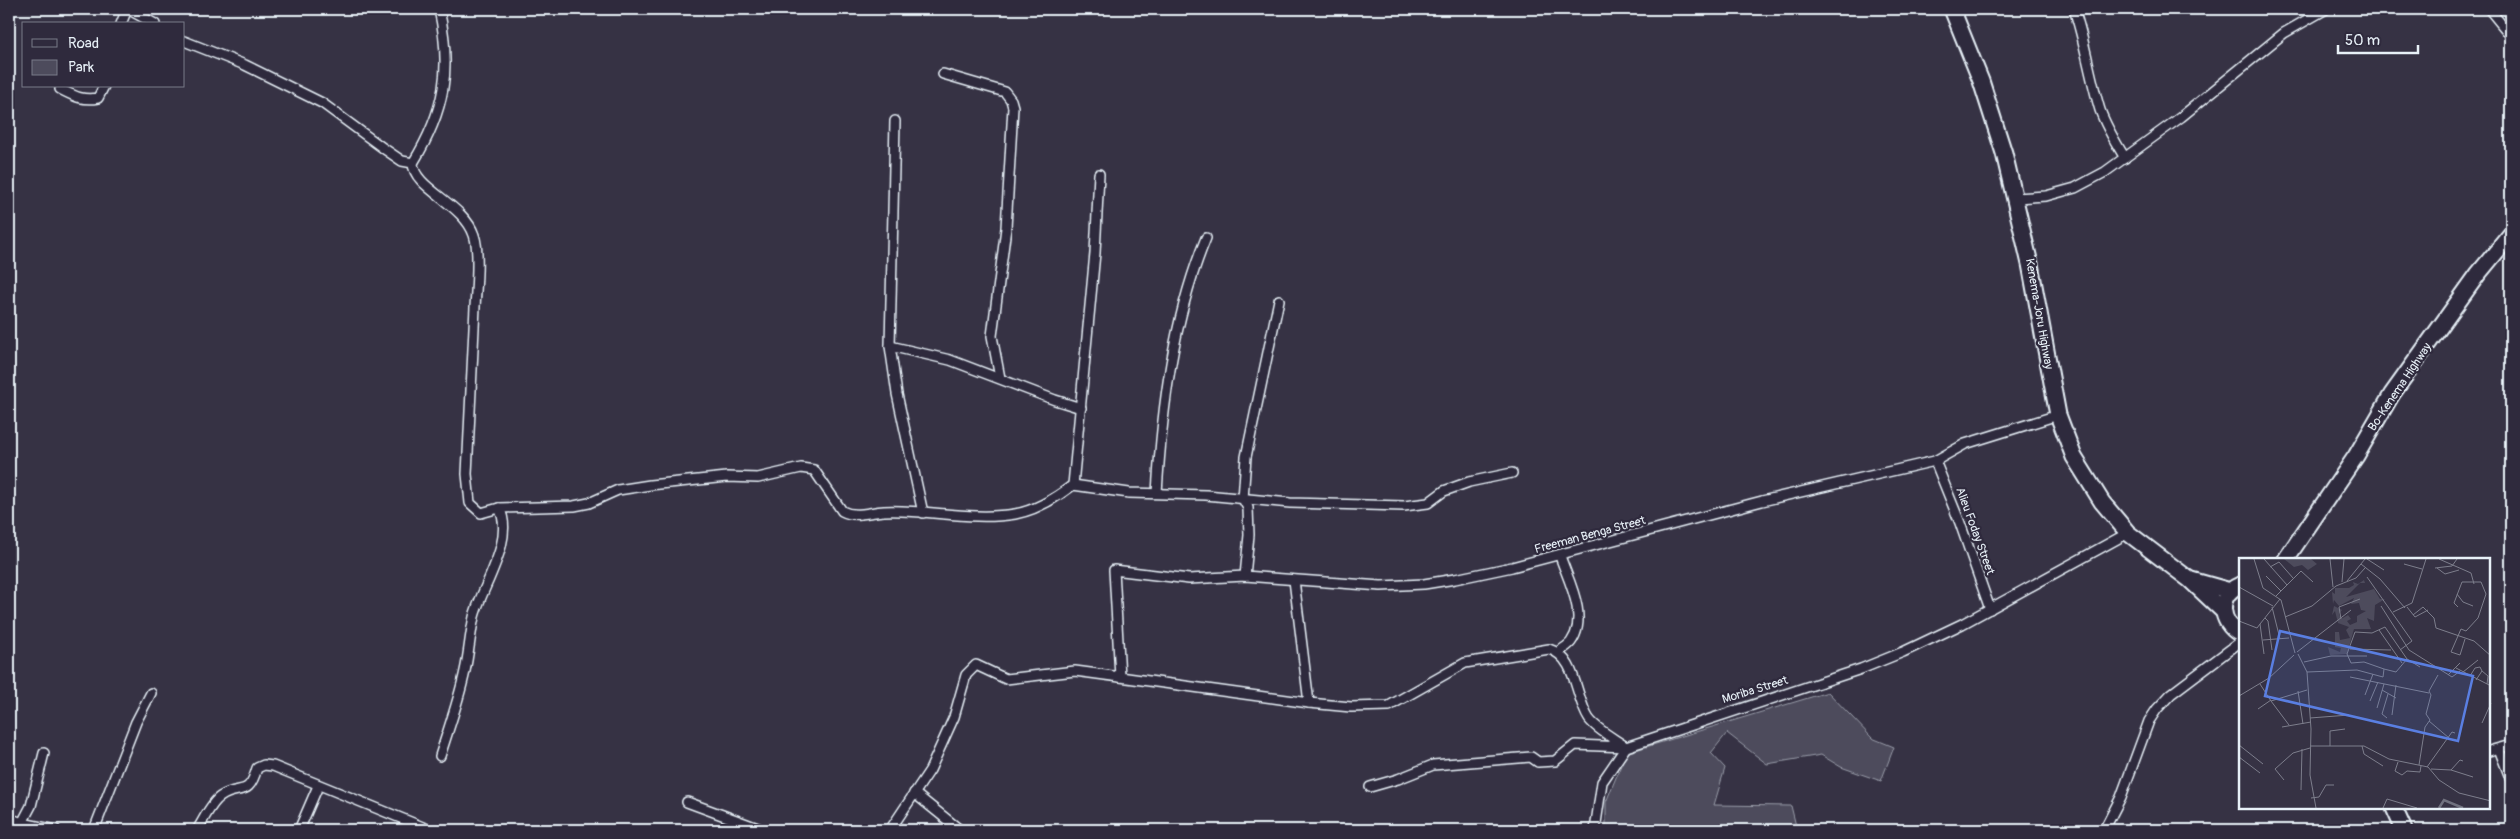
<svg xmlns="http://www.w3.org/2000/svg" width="2520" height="839" font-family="Pangolin,sans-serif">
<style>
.green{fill:#4d4b5c;stroke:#9a9eaa}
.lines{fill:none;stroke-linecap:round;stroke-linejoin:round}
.minor-casing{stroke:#e8f1f8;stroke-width:12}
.trunk-casing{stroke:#e8f1f8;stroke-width:19}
.minor{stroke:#2f2a3d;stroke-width:9}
.trunk{stroke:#2f2a3d;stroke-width:15}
.labels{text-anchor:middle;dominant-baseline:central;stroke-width:4.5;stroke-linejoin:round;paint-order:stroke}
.street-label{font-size:12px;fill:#e8f1f8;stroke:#2f2a3d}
.inset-river{fill:none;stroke:#70717f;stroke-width:2.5}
.inset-road{fill:none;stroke:#7d7e8c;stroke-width:1}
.view{fill:#5a7fe2;fill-opacity:0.15;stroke:#5a7fe2;stroke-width:2.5}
.inset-edge{fill:none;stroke:#e8f1f8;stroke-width:2.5}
</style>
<rect width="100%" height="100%" fill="#363244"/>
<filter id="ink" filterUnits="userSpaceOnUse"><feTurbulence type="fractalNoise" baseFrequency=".02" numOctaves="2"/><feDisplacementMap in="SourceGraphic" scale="10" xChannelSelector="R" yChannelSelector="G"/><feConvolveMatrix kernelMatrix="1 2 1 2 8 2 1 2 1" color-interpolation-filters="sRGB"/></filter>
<g filter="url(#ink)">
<polygon class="green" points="1828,692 1872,738 1894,747 1881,781 1841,767 1821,755 1767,764 1727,733 1711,753 1725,768 1714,805 1791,806 1797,830 1606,830 1606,802 1626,753"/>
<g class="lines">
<defs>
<g id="minor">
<polyline points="128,9 155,24"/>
<path d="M 439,9 C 452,69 445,111 413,163 C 413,188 464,204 474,235 C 480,251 476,289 475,307 C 472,363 470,418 467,474 L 470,503 L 481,513 L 499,508 L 574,506 L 589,503 L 618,490 L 650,485 L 727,477 L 758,478 L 801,468 L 814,470 L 842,511 C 855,518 869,512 884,511 C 927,509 971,521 1015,514 C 1037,510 1056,498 1073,485 L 1129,493 L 1206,495 L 1290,503 L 1404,506 L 1428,503 L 1444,491 L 1469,482 L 1512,473"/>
<path d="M 2074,9 C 2085,42 2090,77 2100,110 C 2106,127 2116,143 2125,158"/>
<polyline points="2489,9 2511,36"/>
<polyline points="121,24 127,9"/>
<polyline points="184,41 245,65 322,103 383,148 402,161 413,163"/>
<polyline points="943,74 1005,92 1011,100 1013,107 1006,228 992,336 1000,378"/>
<path d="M 60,89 C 74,96 82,101 98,98 L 104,86"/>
<polyline points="895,121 890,346 897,394 923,513"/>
<polyline points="2016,198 2046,196 2075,188 2105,172 2181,117 2284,33 2326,9"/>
<polyline points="890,346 950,360 1055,400 1081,408"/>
<polyline points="1935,461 1960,523 1990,609"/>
<polyline points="1073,485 1095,253 1099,174"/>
<path d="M 1157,493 C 1162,408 1173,318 1206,238"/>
<polyline points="1245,576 1249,535 1248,508 1243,499 1246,457 1279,300"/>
<polyline points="1294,580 1309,703"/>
<path d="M 1559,652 C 1562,649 1568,646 1571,642 C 1589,617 1568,580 1560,556"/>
<path d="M 1626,747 C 1615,739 1597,730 1589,719 C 1575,698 1577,657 1549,649 L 1465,663 L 1389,706 L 1351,707 L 1309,703 L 1120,677 L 1114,570 L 1189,579 L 1245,576 L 1381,586 L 1424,584 L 1455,579 L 1512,567 L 1762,501 L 1935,461 L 1965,444 L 2058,415"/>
<polyline points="2499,749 2511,780"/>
<polyline points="2489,751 2511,745"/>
<path d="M 440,756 C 449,727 459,700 465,671 C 469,653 470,635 474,617 C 481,588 516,539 499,508"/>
<polyline points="1370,787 1398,779 1433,765 1531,757 1538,762 1555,761 1575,745 1626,747 1861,669 1903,652 1962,624 2128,533"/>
<polyline points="914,793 960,830"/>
<polyline points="687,802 763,830"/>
<polyline points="9,818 22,823 56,830"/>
<polyline points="22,823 31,806 44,753"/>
<polyline points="94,830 136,722 151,693"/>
<path d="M 197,830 C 203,821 211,803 220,797 C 240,783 248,800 257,768 L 264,765 L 273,766 L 430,830"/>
<polyline points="299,830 318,786"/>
<polyline points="890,830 930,770 954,717 966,675 976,665 1006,679 1075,671 1120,677"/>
<polyline points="1595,830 1602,782 1626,747"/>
<polyline points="2104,830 2121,797 2149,721 2157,709 2171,694 2240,642"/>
</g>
<g id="trunk">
<polyline points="1952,9 1981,81 2004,153 2030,264 2058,415 2074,457 2102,502 2128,533 2190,580 2223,611"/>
<polyline points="2286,559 2356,456 2392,394 2478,274 2511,234"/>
<polyline points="2191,580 2230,591"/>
<path d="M 2240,585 C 2216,595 2220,623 2240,634"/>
<polyline points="2394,808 2404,830"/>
</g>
</defs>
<use href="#minor" class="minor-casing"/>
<use href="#trunk" class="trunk-casing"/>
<use href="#minor" class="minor"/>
<use href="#trunk" class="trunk"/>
</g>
</g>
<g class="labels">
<g class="street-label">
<text transform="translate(2039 314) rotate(80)">Kenema-Joru Highway</text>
<text transform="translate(2400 387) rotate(-56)">Bo-Kenema Highway</text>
<text transform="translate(1975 531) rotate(70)">Alieu Foday Street</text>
<text transform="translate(1590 535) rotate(-15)">Freeman Benga Street</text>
<text transform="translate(1755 690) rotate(-17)">Moriba Street</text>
</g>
</g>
<g transform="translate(2239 558)">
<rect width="251" height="251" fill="#363244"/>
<path d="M 45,1 L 72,1 L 78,6 L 69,12 L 63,7 L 55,9 ZM 125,22 L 126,25 L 121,25 L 107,39 L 135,31 L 141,41 L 146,41 L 136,47 L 135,63 L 128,60 L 132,71 L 115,71 L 108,96 L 91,97 L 89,89 L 101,94 L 102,90 L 96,89 L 96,74 L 100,74 L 101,82 L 111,80 L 107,72 L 110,69 L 99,65 L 96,53 L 93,57 L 95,48 L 103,52 L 100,56 L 102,61 L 109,57 L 112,61 L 108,63 L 111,67 L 118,64 L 118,58 L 127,53 L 122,52 L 120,45 L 112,46 L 115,40 L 100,48 L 95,42 L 94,46 L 93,34 L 96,36 L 96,30 L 110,30 L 115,27 L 114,24 L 119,26 Z" fill="#4d4b5c"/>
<path class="inset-river" d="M 200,250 L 205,242 L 224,250"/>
<path class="inset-road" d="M 15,1 L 24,30 L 42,42 L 56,95M 25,1 L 48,27M 91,1 L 94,29M 128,1 L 145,12M 200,1 L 232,15 L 235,26M 122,6 L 141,21 L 166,50M 165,6 L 183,11M 31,9 L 40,4 L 54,20M 196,10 L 213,8 L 218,1M 198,10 L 206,16 L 220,12M 27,18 L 42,33M 128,19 L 173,83 L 161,92M 108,23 L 126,1M 103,24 L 105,1M 0,29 L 34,48M 218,36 L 224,44 L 234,48M 37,38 L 62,13 L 74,24M 142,48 L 170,92 L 213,119 L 221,113M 33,49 L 41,81M 168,49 L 176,59 L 189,52M 219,49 L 215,45 L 223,24 L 242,24 L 247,36 L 239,60 L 227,73 L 222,71 L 212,94 L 221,97 L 226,81M 154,54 L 173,45 L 187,1M 174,57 L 184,49 L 195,60 L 197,70 L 235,83 L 252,98M 46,59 L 73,48 L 97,28 L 117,20 L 126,10M 26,60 L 29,63 L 33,92M 102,61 L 100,49 L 121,41M 0,63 L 18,70 L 21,66M 21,66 L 41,41M 21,66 L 25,96M 140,72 L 163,105M 24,82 L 50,80M 111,91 L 152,92M 58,94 L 112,52M 59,96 L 68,114 L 72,171 L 71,217 L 77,250M 108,96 L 116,74 L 133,75 L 146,69 L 168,101 L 181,109M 65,104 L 92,98 L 128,98M 217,110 L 252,128M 145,111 L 157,114 L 168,101M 243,113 L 249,118 L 248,126M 68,114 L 118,112 L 144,119 L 145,111 L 125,104 L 112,105 L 108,96M 224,114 L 239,102M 209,117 L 221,105M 231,118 L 236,110 L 241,109 L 243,113 L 237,122M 111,119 L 190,135M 21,126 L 32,143 L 68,132M 143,132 L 157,140M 59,133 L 64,166M 126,137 L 134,116M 0,138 L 30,120 L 55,97M 32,143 L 50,167M 131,143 L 139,124M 138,150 L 145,126M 19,151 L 32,142M 153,157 L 157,127M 71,160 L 110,157M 148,160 L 143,156 L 149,136M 190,163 L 210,180M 243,165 L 252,145M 43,169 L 72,164M 0,187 L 24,206M 71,188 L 125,188 L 150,201 L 189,209 L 200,222 L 220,235 L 252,243M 91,188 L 91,173 L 106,171M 123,188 L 125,196 L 144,208M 0,199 L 21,215M 159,204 L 156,213 L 163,217 L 168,213 L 181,214 L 182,208M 180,207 L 186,169 L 191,162 L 187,156 L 192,137 L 190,133 L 199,117M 188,209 L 213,174 L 216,175M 192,211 L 212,212 L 221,202 L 224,203M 212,212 L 234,219M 45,222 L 36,211 L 54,195 L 71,190M 62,232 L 63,191M 72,240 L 80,239 L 87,227 L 95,227M 144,250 L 148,241 L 178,250"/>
<path class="view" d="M 41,73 L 234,118 L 219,183 L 26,138 Z"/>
<rect width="251" height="251" class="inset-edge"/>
</g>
<rect width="2520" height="839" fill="none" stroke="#2f2a3d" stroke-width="30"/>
<rect x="15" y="15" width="2490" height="809" fill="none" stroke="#e8f1f8" stroke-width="2" filter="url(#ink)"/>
<rect x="22" y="22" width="162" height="65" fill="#2f2a3d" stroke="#797a88"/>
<rect x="32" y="39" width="25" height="8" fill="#2f2a3d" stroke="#797a88"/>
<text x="68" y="48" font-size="15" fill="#e8f1f8">Road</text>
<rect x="32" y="60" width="25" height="15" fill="#4d4b5c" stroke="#797a88"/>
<text x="68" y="72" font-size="15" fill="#e8f1f8">Park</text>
<path d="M2338 45v8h80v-8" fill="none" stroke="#e8f1f8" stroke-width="2.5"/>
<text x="2345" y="45" font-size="15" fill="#e8f1f8" stroke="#2f2a3d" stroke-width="4" paint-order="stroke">50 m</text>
</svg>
